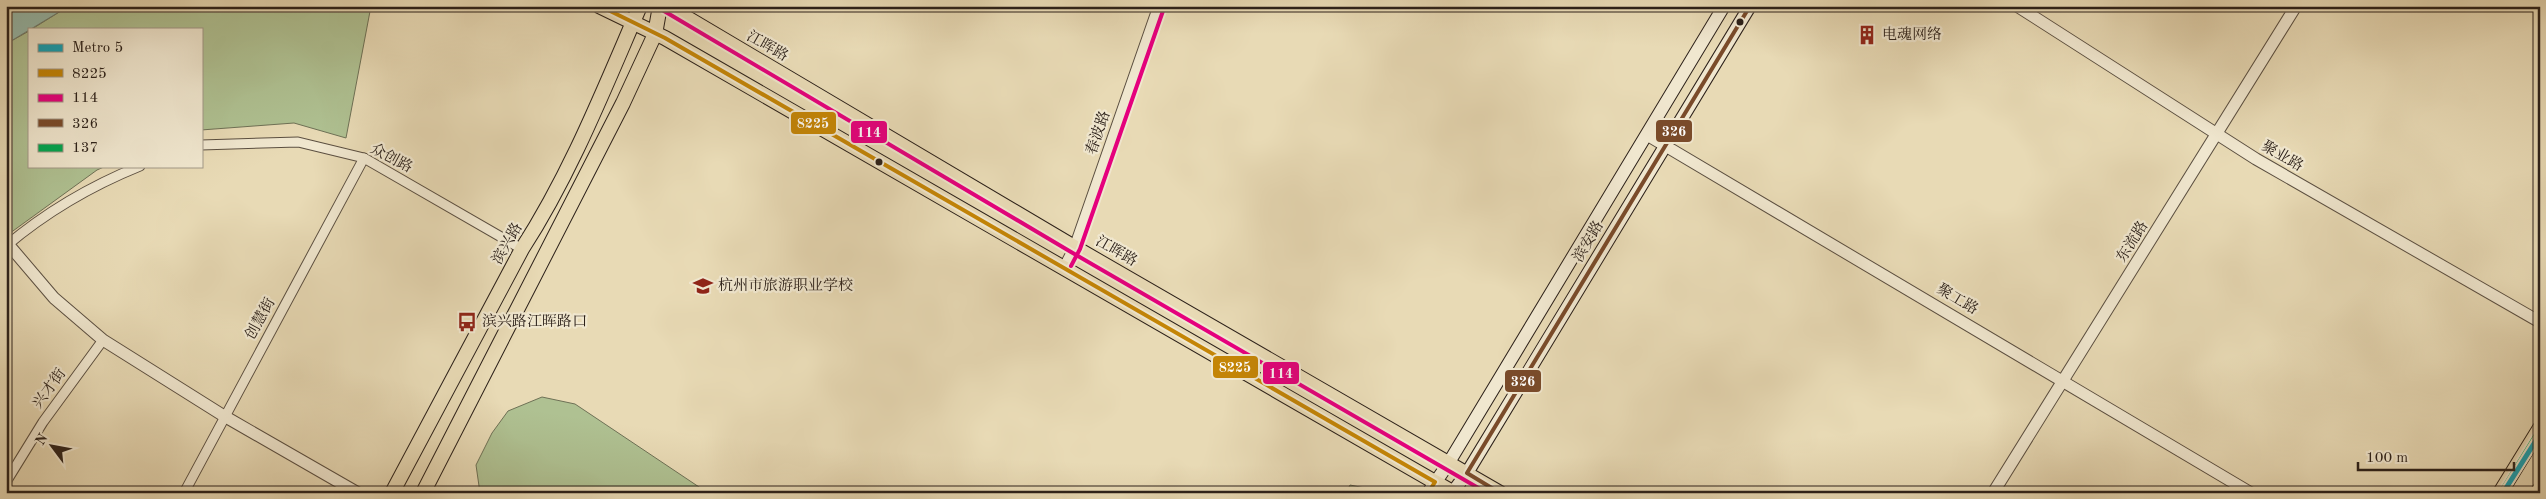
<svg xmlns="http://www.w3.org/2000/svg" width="2546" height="499" font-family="'Old Standard TT','Noto Serif SC',serif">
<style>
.green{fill:#afc192;stroke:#6e7156}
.water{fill:#97bbad;stroke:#6c7d72}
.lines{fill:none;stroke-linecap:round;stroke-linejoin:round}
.minor-casing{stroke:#5b4f41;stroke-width:11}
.tertiary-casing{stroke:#5b4f41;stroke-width:13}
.secondary-casing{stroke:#2c211a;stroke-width:14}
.primary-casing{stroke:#2c211a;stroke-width:16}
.minor{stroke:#f0e7cf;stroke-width:9}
.tertiary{stroke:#f0e7cf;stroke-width:11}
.secondary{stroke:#f0e7cf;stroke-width:12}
.primary{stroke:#e8dab5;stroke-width:14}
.bus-1-casing{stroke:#f0e7cf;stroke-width:8}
.bus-2-casing{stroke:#f0e7cf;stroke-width:8}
.bus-3-casing{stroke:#f0e7cf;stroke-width:8}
.bus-4-casing{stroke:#f0e7cf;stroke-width:8}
.bus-1{stroke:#c48506;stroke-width:4}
.bus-2{stroke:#e5007d;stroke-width:4}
.bus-3{stroke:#7a4b2a;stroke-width:4}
.bus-4{stroke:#00a651;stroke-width:4}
.metro-1-casing{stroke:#f0e7cf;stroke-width:9}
.metro-1{stroke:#10a2b7;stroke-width:5}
.bus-dot{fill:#2c211a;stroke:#f0e7cf;stroke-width:2}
.labels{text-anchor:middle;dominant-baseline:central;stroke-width:4.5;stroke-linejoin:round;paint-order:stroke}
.poi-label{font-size:15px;fill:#2c211a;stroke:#f0e7cf;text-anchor:start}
.street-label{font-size:15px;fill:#2c211a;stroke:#f0e7cf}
.line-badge{stroke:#f0e7cf;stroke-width:2}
.badge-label{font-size:14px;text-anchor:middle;font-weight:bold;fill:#fff}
</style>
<rect width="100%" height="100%" fill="#e8dab5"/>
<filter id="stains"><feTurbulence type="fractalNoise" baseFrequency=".004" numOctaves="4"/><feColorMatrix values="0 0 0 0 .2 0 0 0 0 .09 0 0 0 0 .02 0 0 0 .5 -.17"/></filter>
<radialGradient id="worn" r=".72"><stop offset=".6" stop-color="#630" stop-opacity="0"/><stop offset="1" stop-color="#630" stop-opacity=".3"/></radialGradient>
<g class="green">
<polygon points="69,6 371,6 346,138 294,123 201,130 201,29 32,29"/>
<polygon points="29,31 29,166 106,166 97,170 6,236 6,44"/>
<polygon points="542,397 575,404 708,493 480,493 476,465 492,433 508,411"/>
<polygon points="1350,485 1375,490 1376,493 1346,493"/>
</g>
<polygon class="water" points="6,6 69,6 6,44"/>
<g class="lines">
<defs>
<g id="minor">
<polyline points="201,145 298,142 364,158 522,249"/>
<path d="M 6,246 C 45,213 93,185 140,166"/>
<polyline points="1063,268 1074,247 1158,6"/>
<polyline points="6,482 43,422 103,340"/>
<polyline points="184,493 364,158"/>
</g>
<g id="tertiary">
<polyline points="2017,6 2256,159 2540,322"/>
<polyline points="1647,135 2251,493"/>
<polyline points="8,244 54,298 103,340 224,416 358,493"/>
<polyline points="1993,493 2296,6"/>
</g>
<g id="secondary">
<polyline points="1428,493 1448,464 1724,6"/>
<polyline points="1452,493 1467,473 1750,6"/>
</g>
<g id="primary">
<polyline points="599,6 665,38 1454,493"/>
<polyline points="667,6 1074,247 1500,493"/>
<path d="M 392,493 L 522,249 C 571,173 604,89 640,6"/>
<polyline points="423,493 623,103 655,34 660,6"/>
<polyline points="2500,493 2540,428"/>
<polyline points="2537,493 2540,489"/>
</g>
</defs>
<use href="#minor" class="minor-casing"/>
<use href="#tertiary" class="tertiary-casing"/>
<use href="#secondary" class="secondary-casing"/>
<use href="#primary" class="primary-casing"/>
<use href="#minor" class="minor"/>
<use href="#tertiary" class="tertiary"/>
<use href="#secondary" class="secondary"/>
<use href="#primary" class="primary"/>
<defs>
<polyline id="bus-1" points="600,6 665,38 1435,482 1428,493"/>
<g id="bus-2">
<polyline points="664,11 1071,252 1487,493"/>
<polyline points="1071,266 1080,249 1164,8"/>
</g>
<polyline id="bus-3" points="1500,493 1467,473 1750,6"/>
<polyline id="bus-4" points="2500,493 2540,428"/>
</defs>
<use href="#bus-1" class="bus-1-casing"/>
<use href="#bus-2" class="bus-2-casing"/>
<use href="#bus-3" class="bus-3-casing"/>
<use href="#bus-4" class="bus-4-casing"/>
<use href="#bus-1" class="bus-1"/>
<use href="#bus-2" class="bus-2"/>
<use href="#bus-3" class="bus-3"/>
<use href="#bus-4" class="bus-4"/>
<defs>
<polyline id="metro-1" points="2503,493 2540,434"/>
</defs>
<use href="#metro-1" class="metro-1-casing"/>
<use href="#metro-1" class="metro-1"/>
</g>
<defs>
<symbol id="building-bare" viewBox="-9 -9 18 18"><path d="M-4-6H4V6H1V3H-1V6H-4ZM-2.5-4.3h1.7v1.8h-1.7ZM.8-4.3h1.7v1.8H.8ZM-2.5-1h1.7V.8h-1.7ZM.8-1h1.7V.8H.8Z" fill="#8f2418" stroke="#f0e7cf" stroke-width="2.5" paint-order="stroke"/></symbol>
<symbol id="school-bare" viewBox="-9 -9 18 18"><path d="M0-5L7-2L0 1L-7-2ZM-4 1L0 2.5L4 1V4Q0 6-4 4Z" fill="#8f2418" stroke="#f0e7cf" stroke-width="2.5" paint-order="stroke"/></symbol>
<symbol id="bus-bare" viewBox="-9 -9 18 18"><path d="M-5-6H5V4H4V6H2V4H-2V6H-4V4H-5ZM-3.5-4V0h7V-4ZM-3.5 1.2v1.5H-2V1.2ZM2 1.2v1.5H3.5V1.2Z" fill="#8f2418" stroke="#f0e7cf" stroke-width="2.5" paint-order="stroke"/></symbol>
</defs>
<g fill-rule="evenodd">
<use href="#building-bare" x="1853" y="21" width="28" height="28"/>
<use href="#school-bare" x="689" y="272" width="28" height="28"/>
<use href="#bus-bare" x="453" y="308" width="28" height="28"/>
</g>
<g class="bus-dot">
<circle cx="1740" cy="22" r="4.5"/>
<circle cx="879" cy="162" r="4.5"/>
</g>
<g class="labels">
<g class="poi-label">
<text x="1882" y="35">电魂网络</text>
<text x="718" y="286">杭州市旅游职业学校</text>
<text x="482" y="322">滨兴路江晖路口</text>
</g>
<g class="street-label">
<text transform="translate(767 47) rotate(30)">江晖路</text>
<text transform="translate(1099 133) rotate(-71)">春波路</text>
<text transform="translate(2282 157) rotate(30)">聚业路</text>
<text transform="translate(391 159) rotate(28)">众创路</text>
<text transform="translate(1589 242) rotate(-59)">滨安路</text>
<text transform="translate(2133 242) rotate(-58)">东流路</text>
<text transform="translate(508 244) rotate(-60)">滨兴路</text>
<text transform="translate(1116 252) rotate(30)">江晖路</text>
<text transform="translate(1957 300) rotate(31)">聚工路</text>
<text transform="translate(261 319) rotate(-61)">创慧街</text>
<text transform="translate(50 389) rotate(-54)">兴才街</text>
</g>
</g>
<g class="line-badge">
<rect x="790" y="111" width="47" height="24" rx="5" fill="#c48506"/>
<rect x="1655" y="119" width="38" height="24" rx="5" fill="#7a4b2a"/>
<rect x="850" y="120" width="38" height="24" rx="5" fill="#e5007d"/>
<rect x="1212" y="355" width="47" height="24" rx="5" fill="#c48506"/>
<rect x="1262" y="361" width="38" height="24" rx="5" fill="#e5007d"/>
<rect x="1504" y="369" width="38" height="24" rx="5" fill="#7a4b2a"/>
</g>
<g class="badge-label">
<text x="813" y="128">8225</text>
<text x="1674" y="136">326</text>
<text x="869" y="137">114</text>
<text x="1235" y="372">8225</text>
<text x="1281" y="378">114</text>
<text x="1523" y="386">326</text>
</g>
<rect width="2546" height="499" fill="none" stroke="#e8dab5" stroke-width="25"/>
<rect x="8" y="8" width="2531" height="484" fill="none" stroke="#2c211a" stroke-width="2.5"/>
<rect x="12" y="12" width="2521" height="474" fill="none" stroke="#2c211a"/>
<rect x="28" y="28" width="175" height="140" fill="#f0e7cf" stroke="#a29887"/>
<rect x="38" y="44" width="25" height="8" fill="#10a2b7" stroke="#a29887"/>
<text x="72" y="52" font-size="15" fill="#2c211a">Metro 5</text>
<rect x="38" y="69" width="25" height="8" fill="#c48506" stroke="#a29887"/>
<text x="72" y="78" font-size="15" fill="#2c211a">8225</text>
<rect x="38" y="94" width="25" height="8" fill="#e5007d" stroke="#a29887"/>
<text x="72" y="102" font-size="15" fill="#2c211a">114</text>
<rect x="38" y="119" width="25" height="8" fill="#7a4b2a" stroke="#a29887"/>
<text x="72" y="128" font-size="15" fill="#2c211a">326</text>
<rect x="38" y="144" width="25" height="8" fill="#00a651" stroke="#a29887"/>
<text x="72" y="152" font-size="15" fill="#2c211a">137</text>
<g transform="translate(52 446) rotate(302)" stroke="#f0e7cf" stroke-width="4" paint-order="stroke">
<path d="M0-4L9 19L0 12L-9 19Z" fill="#2c211a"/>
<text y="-8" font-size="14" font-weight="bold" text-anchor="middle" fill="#2c211a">N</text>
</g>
<path d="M2358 462v8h156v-8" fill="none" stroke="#2c211a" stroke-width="2.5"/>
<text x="2366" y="462" font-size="15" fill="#2c211a" stroke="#f0e7cf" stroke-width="4" paint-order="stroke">100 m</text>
<rect width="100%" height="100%" filter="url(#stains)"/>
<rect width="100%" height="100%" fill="url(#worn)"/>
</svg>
